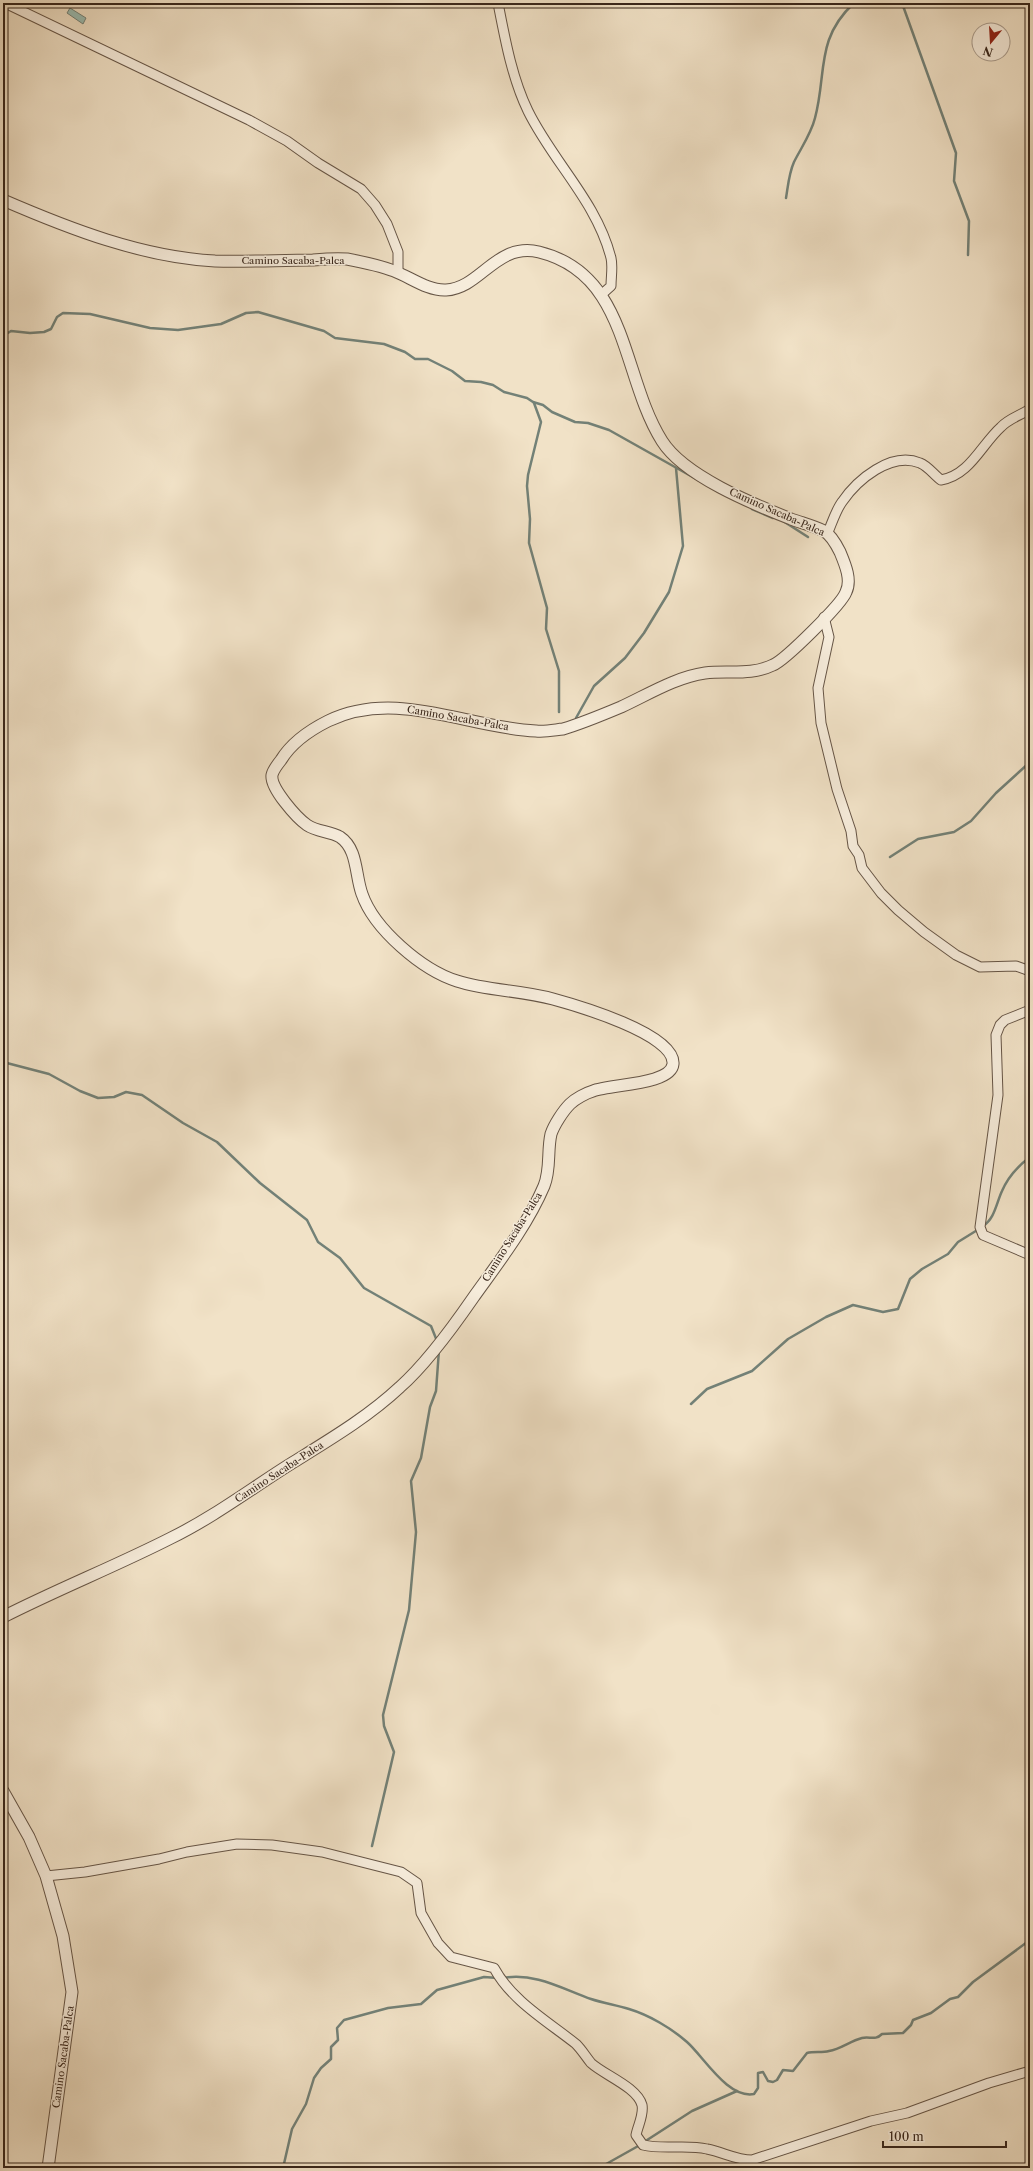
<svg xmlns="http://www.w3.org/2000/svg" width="1033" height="2171" font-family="'Libre Caslon Text',serif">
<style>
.water{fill:#9bbeb4;stroke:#738177}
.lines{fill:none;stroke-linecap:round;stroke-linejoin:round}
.stream{stroke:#738177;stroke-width:2.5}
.minor-casing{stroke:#665546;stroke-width:11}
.tertiary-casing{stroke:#665546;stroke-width:13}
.minor{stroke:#f6ecdb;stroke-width:9}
.tertiary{stroke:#f6ecdb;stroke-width:11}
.labels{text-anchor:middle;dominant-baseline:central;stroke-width:3;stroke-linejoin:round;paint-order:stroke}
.street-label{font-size:10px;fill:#38261b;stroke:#f6ecdb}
</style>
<rect width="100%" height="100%" fill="#f1e2c7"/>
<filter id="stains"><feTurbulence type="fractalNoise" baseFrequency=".005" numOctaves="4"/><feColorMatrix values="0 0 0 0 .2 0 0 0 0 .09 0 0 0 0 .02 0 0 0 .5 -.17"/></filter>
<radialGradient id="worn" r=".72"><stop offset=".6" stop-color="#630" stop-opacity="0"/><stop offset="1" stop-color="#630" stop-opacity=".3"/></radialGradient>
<polygon class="water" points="70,8 86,18 83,24 67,13"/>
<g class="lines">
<g class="stream">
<polyline points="902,3 956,153 954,181 969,221 968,255"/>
<path d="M 786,198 C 788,186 789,173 794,162 C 801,148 811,134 815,118 C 827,74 815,39 854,3"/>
<polyline points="3,336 11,331 30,333 44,332 51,329 57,317 63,313 90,314 150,328 178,330 221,324 246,313 258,312 324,331 335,338 384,344 405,352 415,359 428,359 452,371 465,381 481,382 493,385 504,392 527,398 533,402 543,405 552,412 575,422 588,423 609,430 698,480"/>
<polyline points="534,403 541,422 528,475 527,486 530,519 529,543 547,608 546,629 559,671 559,712"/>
<polyline points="752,509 773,518"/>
<polyline points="783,521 808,537"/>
<polyline points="576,718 594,686 625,658 644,633 669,592 683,546 676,468"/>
<polyline points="890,857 918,839 954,832 971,821 996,793 1030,762"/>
<polyline points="3,1062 49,1074 80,1091 98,1098 114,1097 126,1092 142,1095 183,1123 217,1142 260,1183 307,1220 318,1242 340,1258 364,1288 431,1326 437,1341"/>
<path d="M 983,1226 C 995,1218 996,1204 1002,1191 C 1008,1177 1018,1166 1030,1157"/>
<polyline points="691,1404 707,1389 752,1371 788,1339 826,1317 853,1305 883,1312 898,1309 910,1279 922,1269 948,1254 958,1242 979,1229"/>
<polyline points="372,1846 394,1752 384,1726 383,1715 409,1610 416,1532 411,1481 421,1458 430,1407 436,1391 439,1350"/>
<path d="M 503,1978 C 534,1972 563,1989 591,1999 C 603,2003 616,2005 629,2009 C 649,2015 671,2028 687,2042 C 704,2057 728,2099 754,2094 L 758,2088 L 758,2073 L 763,2072 L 768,2081 L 773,2082 L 777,2080 L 783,2070 L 793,2071 L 807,2053 C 814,2051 822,2053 829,2051 C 841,2049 850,2041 862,2038 C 870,2036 875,2041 882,2034 L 903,2033 L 911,2025 L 913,2020 L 931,2013 L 950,1999 L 958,1997 L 973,1982 L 1030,1940"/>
<polyline points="644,2142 692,2111 737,2091"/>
<polyline points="283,2168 292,2129 306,2104 314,2078 321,2068 331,2059 331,2047 338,2040 337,2028 344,2020 388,2008 421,2004 437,1990 484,1977 498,1978"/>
<polyline points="599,2168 640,2145"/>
</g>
<defs>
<g id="minor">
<polyline points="5,3 249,120 287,141 318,163 361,189 375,205 387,224 398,252 398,272"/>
<path d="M 498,3 C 505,39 512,78 528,111 C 553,162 597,202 611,258 C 613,266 611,277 611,286 L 601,295"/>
<path d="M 828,532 C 832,523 836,510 842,502 C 857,480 891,451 920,463 C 928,466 934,475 941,480 C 970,475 981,445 1001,427 C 1008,419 1021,415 1030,409"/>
<polyline points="824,617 829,637 818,688 821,723 837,789 851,831 853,846 859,855 862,868 881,893 898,910 924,932 956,955 980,967 1016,966 1030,971"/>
<polyline points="1030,1010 1005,1020 1000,1025 996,1035 998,1095 980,1227 983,1235 1030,1255"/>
<path d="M 46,1876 L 85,1872 L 159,1859 L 187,1852 L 237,1844 L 272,1845 L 322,1852 L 401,1872 L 417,1883 L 421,1913 L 438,1943 L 451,1957 L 494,1968 C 512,2001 547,2021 576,2044 C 582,2050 586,2057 591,2063 C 604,2075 637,2087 642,2105 C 644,2115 638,2125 636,2135 L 643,2145 C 664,2150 686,2144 707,2149 C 723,2152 736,2160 752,2160 L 871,2121 L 907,2113 L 989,2083 L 1030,2071"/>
</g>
<g id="tertiary">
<path d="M 3,200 C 70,229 142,257 215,261 C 248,262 281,260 313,260 C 324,259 336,258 347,259 C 363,262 379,265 394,271 C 410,277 428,291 446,290 C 481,288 496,242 539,252 C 629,274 621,376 662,441 C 684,476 753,504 791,519 C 802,523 814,526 824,531 C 831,535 836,544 840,552 C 845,564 852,580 846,592 C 842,604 785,660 773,665 C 750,676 728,670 705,673 C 676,677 647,695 621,707 C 602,715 583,723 563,729 C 554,730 545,732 536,731 C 467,728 396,688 328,721 C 310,730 292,742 281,760 C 277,765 273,770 272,775 C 270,788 297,818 307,825 C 317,832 330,831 340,837 C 358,849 355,875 362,894 C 374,929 422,970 457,981 C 488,991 521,990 553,999 C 575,1005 676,1034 673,1064 C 671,1085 610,1084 593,1091 C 586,1093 575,1099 570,1104 C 563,1111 554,1125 551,1134 C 547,1151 551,1169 544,1186 C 527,1226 498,1263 473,1298 C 453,1327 426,1364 400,1387 C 368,1417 329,1440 292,1463 C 252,1488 214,1517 171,1538 C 116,1566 58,1589 3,1617"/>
<polyline points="3,1791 29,1837 46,1876 63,1936 72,1992 48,2168"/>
</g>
</defs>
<use href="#minor" class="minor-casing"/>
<use href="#tertiary" class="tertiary-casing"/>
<use href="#minor" class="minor"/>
<use href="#tertiary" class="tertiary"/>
</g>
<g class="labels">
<g class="street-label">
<text x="293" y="260">Camino Sacaba-Palca</text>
<text transform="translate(777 512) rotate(24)">Camino Sacaba-Palca</text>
<text transform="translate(458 718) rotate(10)">Camino Sacaba-Palca</text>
<text transform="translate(512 1237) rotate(-58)">Camino Sacaba-Palca</text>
<text transform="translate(279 1472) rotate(-33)">Camino Sacaba-Palca</text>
<text transform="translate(63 2057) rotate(-82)">Camino Sacaba-Palca</text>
</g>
</g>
<rect width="1033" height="2171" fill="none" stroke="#f1e2c7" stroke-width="16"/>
<rect x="4" y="4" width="1025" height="2163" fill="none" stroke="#38261b" stroke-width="2"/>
<rect x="8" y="8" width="1017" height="2155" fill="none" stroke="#38261b"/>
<g transform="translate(991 42) rotate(198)"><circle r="19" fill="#f6ecdb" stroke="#aa9d8e"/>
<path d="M0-3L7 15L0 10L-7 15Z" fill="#8f2418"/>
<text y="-6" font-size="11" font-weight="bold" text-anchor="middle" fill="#38261b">N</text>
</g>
<path d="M883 2141v6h123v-6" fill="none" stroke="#38261b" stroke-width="2"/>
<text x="889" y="2141" font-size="12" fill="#38261b" stroke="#f6ecdb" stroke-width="3" paint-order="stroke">100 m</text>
<rect width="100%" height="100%" filter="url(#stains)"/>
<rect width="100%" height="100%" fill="url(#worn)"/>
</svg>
